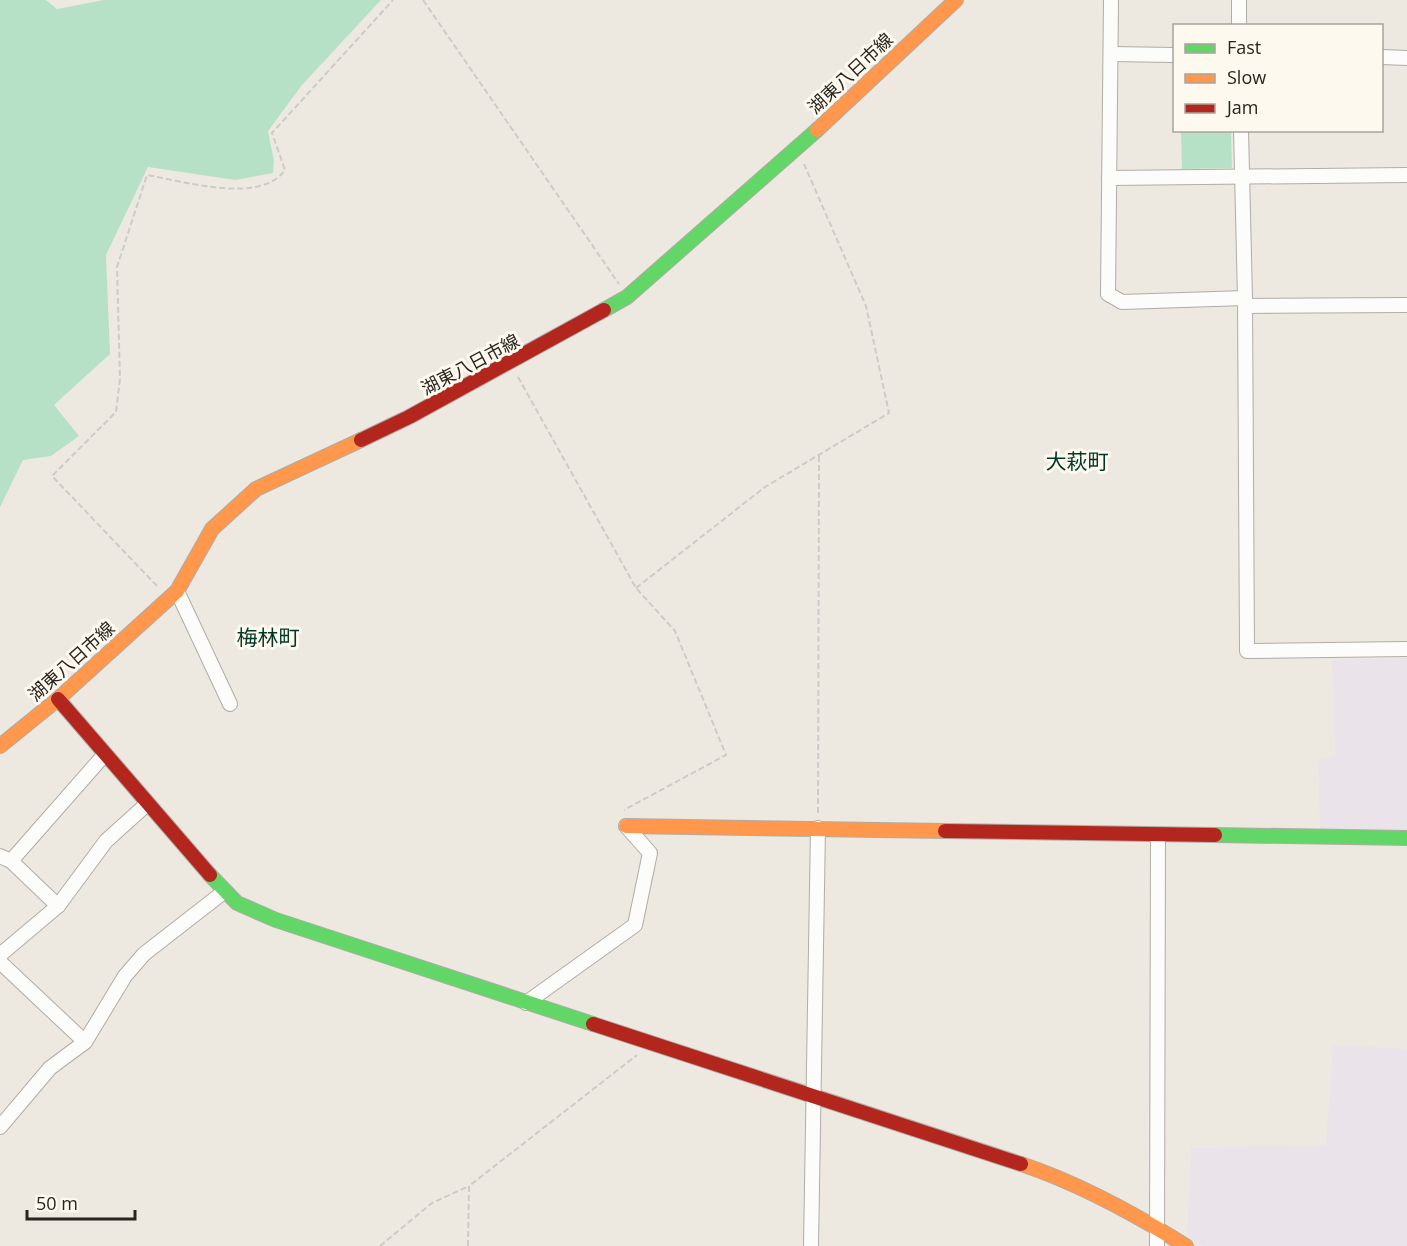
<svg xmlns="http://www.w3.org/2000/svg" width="1407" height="1246" font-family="'Open Sans','Noto Sans JP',sans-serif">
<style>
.industrial{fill:#eae3ea}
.green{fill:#b7e1c7}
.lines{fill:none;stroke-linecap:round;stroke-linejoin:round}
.street-casing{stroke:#b0aca6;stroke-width:16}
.fast-casing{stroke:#b0aca6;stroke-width:16}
.slow-casing{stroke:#b0aca6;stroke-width:16}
.jam-casing{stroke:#b0aca6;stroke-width:16}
.path{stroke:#cccbc9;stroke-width:2;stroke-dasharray:6 3;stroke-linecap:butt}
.street{stroke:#fcfcfa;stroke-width:14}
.fast{stroke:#63d668;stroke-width:14}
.slow{stroke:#ff974d;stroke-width:14}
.jam{stroke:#b3261e;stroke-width:14}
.labels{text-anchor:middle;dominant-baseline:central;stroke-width:6;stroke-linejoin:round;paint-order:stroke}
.street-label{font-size:18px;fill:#28241e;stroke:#fef9ef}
.quarter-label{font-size:21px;fill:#013727;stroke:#fef9ef}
</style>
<rect width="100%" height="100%" fill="#eee9e0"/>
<g class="industrial">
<polygon points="1407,658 1407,831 1320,831 1318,759 1335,756 1332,660"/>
<polygon points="1333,1045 1407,1049 1407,1246 1203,1246 1187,1234 1191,1148 1326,1145"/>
</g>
<g class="green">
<polygon points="0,0 46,0 57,9 104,0 381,0 302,85 268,131 274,161 273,173 235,180 148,167 106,255 110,354 54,405 79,436 51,456 23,460 0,507"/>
<polygon points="1181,131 1231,131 1232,168 1182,169"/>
</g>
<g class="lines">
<defs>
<g id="street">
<polyline points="1111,0 1108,294 1122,302 1245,298"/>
<polyline points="1239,0 1239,26"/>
<polyline points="1111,54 1174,55"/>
<polyline points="1382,57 1407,58"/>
<polyline points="1241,130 1245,298 1247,651 1407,649"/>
<polyline points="1109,178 1407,175"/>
<polyline points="1245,306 1407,305"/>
<polyline points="177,591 230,704"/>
<polyline points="0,856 11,861 58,906"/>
<polyline points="11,861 105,754"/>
<polyline points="0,955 58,906 106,841 147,804"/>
<polyline points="0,962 85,1042"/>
<polyline points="526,1003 635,925 650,853 626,826"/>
<polyline points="0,1127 50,1068 85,1042 125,976 144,954 225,891"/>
<polyline points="811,1246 818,828"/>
<polyline points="1157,1246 1158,835"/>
</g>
<g id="fast">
<polyline points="604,310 627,297 817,130"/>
<polyline points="1215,835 1407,838"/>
<polyline points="210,875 237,903 276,920 593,1024"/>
</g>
<g id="slow">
<polyline points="817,130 956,0"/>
<polyline points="0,746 58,699 177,591 212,529 256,489 361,440"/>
<polyline points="626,826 945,831"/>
<path d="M 1021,1164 C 1078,1183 1135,1214 1186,1246"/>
</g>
<g id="jam">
<polyline points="361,440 409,417 604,310"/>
<polyline points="58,699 210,875"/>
<polyline points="945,831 1215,835"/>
<polyline points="593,1024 1021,1164"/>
</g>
</defs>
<use href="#street" class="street-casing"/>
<use href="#fast" class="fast-casing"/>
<use href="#slow" class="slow-casing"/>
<use href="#jam" class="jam-casing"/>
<g class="path">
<polyline points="423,0 619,284"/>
<polyline points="518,377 636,588 675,631 726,755 624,810"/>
<path d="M 157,586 L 52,476 L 116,412 L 120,379 L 117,267 L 147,175 C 183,181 260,205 285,170 L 272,133 L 393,0"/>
<polyline points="636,588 765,487 889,413 866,306 804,164"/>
<polyline points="818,813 819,453"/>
<polyline points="380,1246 432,1203 469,1186"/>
<polyline points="468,1246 469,1186 637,1055"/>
</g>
<use href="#street" class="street"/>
<use href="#fast" class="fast"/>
<use href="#slow" class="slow"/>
<use href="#jam" class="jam"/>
</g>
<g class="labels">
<g class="street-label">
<text transform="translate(850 73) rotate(-43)">湖東八日市線</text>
<text transform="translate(470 364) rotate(-28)">湖東八日市線</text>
<text transform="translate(71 661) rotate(-42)">湖東八日市線</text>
</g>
<g class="quarter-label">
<text x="1077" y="461">大萩町</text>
<text x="268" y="637">梅林町</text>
</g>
</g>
<rect x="1173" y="24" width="210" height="108" fill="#fef9ef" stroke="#a8a49b" stroke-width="1.5"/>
<rect x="1185" y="44" width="30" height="9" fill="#63d668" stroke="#a8a49b" stroke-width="1.5"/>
<text x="1227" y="54" font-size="18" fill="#28241e">Fast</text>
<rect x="1185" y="74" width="30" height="9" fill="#ff974d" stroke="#a8a49b" stroke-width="1.5"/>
<text x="1227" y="84" font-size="18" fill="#28241e">Slow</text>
<rect x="1185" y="104" width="30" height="9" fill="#b3261e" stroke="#a8a49b" stroke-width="1.5"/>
<text x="1227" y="114" font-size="18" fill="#28241e">Jam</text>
<path d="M27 1210v9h108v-9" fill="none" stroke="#28241e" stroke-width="3"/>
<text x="36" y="1210" font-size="18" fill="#28241e" stroke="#fef9ef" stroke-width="4.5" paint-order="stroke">50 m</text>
</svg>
